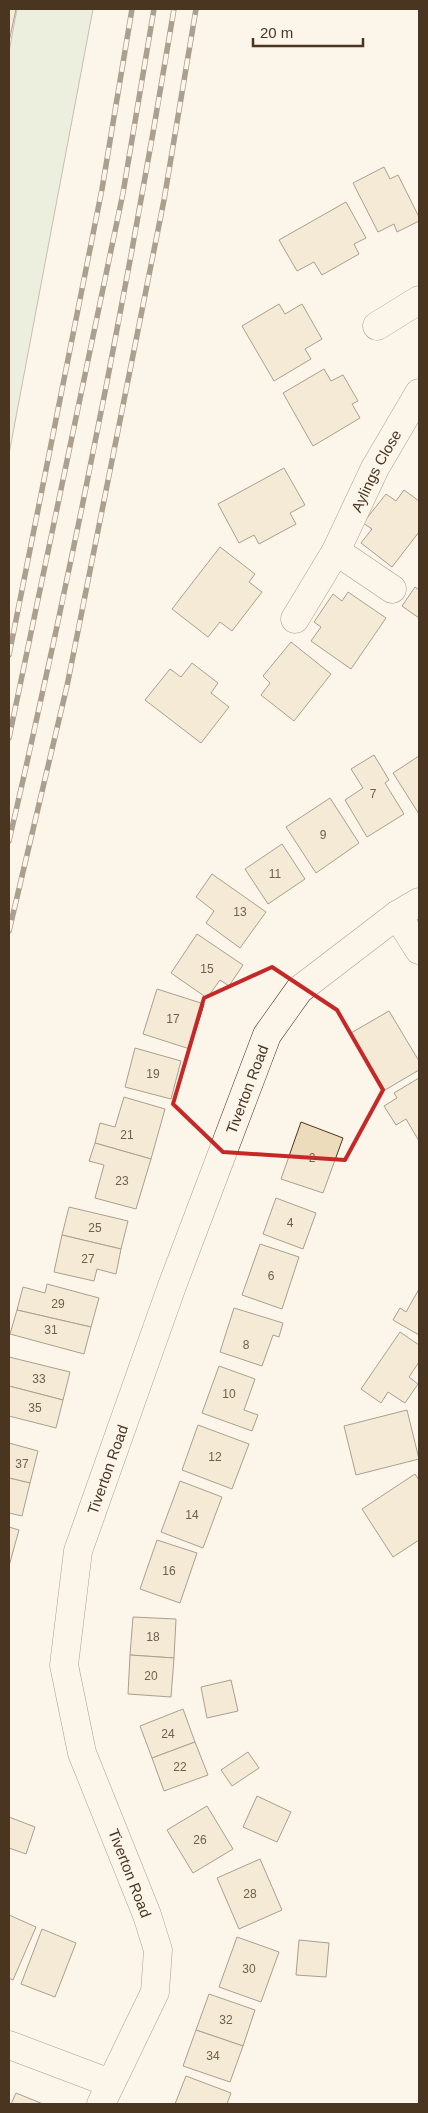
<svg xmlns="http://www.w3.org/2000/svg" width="428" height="2113" font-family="Arial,sans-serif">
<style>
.green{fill:#dce7d0;stroke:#887966}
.building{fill:#ecdcbc;stroke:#4a3520}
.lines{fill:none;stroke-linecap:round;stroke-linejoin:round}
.minor-casing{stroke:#4a3520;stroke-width:29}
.minor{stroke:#fbf6e9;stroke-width:28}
.rail-casing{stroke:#4a3520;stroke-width:5.5}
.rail{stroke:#fbf6e9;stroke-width:4;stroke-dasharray:11;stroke-linecap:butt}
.marked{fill:none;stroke:#c62828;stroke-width:4;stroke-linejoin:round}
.labels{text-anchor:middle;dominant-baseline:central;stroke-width:4;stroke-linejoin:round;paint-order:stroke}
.number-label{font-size:12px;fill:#725f47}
.street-label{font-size:15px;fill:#4a3520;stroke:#fbf6e9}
</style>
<rect width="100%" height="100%" fill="#fbf6e9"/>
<polygon class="green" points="17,9 93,9 9,454 9,52"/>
<g class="building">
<polygon points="9,9 16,9 9,42"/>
<polygon points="384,167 390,179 398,175 419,217 419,221 397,232 394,224 378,232 353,183"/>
<polygon points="346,202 366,238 354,244 359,254 322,275 314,262 297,271 279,240"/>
<polygon points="279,304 285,314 302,304 322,339 305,349 311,359 274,381 242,326"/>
<polygon points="324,369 331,381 343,375 358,401 352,404 360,418 313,446 283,393"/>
<polygon points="284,468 305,505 290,513 296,524 259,544 254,535 239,543 218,504"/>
<polygon points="404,490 419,501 419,532 392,567 361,543 372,529 363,523 386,494 396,501"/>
<polygon points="220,547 255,574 249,582 262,592 232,631 220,622 208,637 172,609"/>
<polygon points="415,587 419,590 419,618 402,606"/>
<polygon points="348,592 386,618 351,669 311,641 321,627 314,622 333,594 342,601"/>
<polygon points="291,642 331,674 294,721 261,695 270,683 263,676"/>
<polygon points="192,663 218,683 211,693 229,707 201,743 145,700 170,669 181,677"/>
<polygon points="374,755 389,780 385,783 404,814 367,837 345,800 363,788 351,769"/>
<polygon points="419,756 419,814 393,773"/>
<polygon points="330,798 359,843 316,873 286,827"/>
<polygon points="282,844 305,879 268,904 245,869"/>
<polygon points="212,874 266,912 240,948 206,923 214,911 196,897"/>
<polygon points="197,934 243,965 229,986 220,980 207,998 171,973"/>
<polygon points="157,989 204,1004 190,1049 143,1034"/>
<polygon points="389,1011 419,1061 419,1070 385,1090 351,1033"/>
<polygon points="135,1048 181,1061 171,1099 125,1087"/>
<polygon points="419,1078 419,1141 406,1119 396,1125 384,1106 397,1098 394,1093"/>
<polygon points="124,1097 165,1109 151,1159 95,1143 100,1123 115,1127"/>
<polygon points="301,1122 343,1138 323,1193 281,1179"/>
<polygon points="95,1143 151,1159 136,1209 95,1198 104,1165 89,1161"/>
<polygon points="276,1198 316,1213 303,1249 263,1234"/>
<polygon points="69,1207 128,1221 121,1249 62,1235"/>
<polygon points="62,1235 121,1249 116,1274 97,1269 94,1281 54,1272"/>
<polygon points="260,1244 299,1257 282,1309 242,1295"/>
<polygon points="47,1284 99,1298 91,1327 17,1310 23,1287 45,1293"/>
<polygon points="419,1289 419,1335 393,1320 400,1308 406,1312"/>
<polygon points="234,1308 283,1323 279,1337 273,1335 262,1366 220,1352"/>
<polygon points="17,1310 91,1327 84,1354 10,1334"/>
<polygon points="400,1332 419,1345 419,1362 409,1377 418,1384 405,1403 388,1392 381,1403 361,1389"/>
<polygon points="9,1357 70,1372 63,1400 9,1386"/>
<polygon points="219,1366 255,1379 244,1410 258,1415 252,1431 202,1413"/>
<polygon points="9,1386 63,1400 56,1428 9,1416"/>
<polygon points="407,1410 419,1459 356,1475 344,1426"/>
<polygon points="198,1425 249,1444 232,1489 182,1470"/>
<polygon points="9,1443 38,1451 30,1483 9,1478"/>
<polygon points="415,1474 419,1480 419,1540 393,1557 362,1509"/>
<polygon points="9,1478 30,1483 22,1516 9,1513"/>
<polygon points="180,1481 222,1497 203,1548 161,1532"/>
<polygon points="9,1527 19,1530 9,1566"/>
<polygon points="157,1540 197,1553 180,1603 140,1589"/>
<polygon points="133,1617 176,1619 174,1658 130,1655"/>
<polygon points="130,1655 174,1658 171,1697 128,1694"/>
<polygon points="231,1680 238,1711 207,1718 201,1687"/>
<polygon points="183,1709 195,1742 152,1758 140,1726"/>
<polygon points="195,1742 208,1775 164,1791 152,1758"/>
<polygon points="248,1752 259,1768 232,1786 221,1770"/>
<polygon points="257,1796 291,1812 277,1842 243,1827"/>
<polygon points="207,1806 233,1849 193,1873 167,1830"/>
<polygon points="9,1817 35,1827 26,1854 9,1848"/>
<polygon points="260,1859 282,1910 239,1929 217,1878"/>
<polygon points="9,1915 36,1927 13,1980 9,1978"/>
<polygon points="42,1929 76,1943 55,1997 21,1984"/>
<polygon points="237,1937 279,1952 261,2002 219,1987"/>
<polygon points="299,1940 329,1943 326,1977 296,1975"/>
<polygon points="209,1994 255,2010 243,2046 196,2030"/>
<polygon points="196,2030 243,2046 230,2082 183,2066"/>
<polygon points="186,2076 231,2093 227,2104 175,2104"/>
<polygon points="16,2093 43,2104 11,2104"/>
</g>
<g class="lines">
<defs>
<g id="minor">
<polyline points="377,326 419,300"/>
<polyline points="336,551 392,589"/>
<path id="s1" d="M 295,619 L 336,551 L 375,468 L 419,393"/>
<polyline points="397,915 419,950"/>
<polyline points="9,2045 110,2083"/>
<path id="s2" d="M 101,2104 L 155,1992 L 158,1950 L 147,1915 L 82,1753 L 64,1665 L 78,1551 L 172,1286 L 267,1035 L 299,990 L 397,915 L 419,902"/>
</g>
</defs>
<use href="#minor" class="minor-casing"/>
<use href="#minor" class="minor"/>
<defs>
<g id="rail">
<polyline points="9,655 102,189 132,9"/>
<polyline points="9,738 123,193 154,9"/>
<path d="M 9,841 C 73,566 128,288 174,9"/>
<polyline points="9,931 67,686 164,200 196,9"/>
</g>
</defs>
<use href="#rail" class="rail-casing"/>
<use href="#rail" class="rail"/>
</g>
<path d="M0 0H428V2113H0ZM 272,967 L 337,1010 L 383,1090 L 345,1160 L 223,1152 L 173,1104 L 204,998 Z" fill="#fbf6e9" fill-opacity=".55" fill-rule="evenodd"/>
<path class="marked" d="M 272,967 L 337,1010 L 383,1090 L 345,1160 L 223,1152 L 173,1104 L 204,998 Z"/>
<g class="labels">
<g class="number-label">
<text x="373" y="794">7</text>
<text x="323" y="835">9</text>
<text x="275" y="874">11</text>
<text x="240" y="912">13</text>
<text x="207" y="969">15</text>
<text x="173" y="1019">17</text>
<text x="153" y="1074">19</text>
<text x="127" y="1135">21</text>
<text x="312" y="1158">2</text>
<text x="122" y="1181">23</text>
<text x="290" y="1223">4</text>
<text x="95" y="1228">25</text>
<text x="88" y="1259">27</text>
<text x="271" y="1276">6</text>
<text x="58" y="1304">29</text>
<text x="51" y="1330">31</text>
<text x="246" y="1345">8</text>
<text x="39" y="1379">33</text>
<text x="229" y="1394">10</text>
<text x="35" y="1408">35</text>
<text x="215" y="1457">12</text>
<text x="22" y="1464">37</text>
<text x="192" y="1515">14</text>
<text x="169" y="1571">16</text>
<text x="153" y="1637">18</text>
<text x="151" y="1676">20</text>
<text x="168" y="1734">24</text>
<text x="180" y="1767">22</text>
<text x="200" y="1840">26</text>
<text x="250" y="1894">28</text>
<text x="249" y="1969">30</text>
<text x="226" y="2020">32</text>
<text x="213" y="2056">34</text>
</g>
<g class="street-label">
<text stroke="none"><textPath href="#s1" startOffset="169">Aylings Close</textPath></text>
<text stroke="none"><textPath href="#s2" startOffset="1074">Tiverton Road</textPath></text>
<text stroke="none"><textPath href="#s2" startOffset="669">Tiverton Road</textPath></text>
<text transform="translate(130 1873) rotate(69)">Tiverton Road</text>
</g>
</g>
<rect width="428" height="2113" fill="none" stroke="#4a3520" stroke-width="20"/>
<path d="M253 38v8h110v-8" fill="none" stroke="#4a3520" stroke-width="2.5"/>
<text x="260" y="38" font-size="15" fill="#4a3520" stroke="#fbf6e9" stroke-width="4" paint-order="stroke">20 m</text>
</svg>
